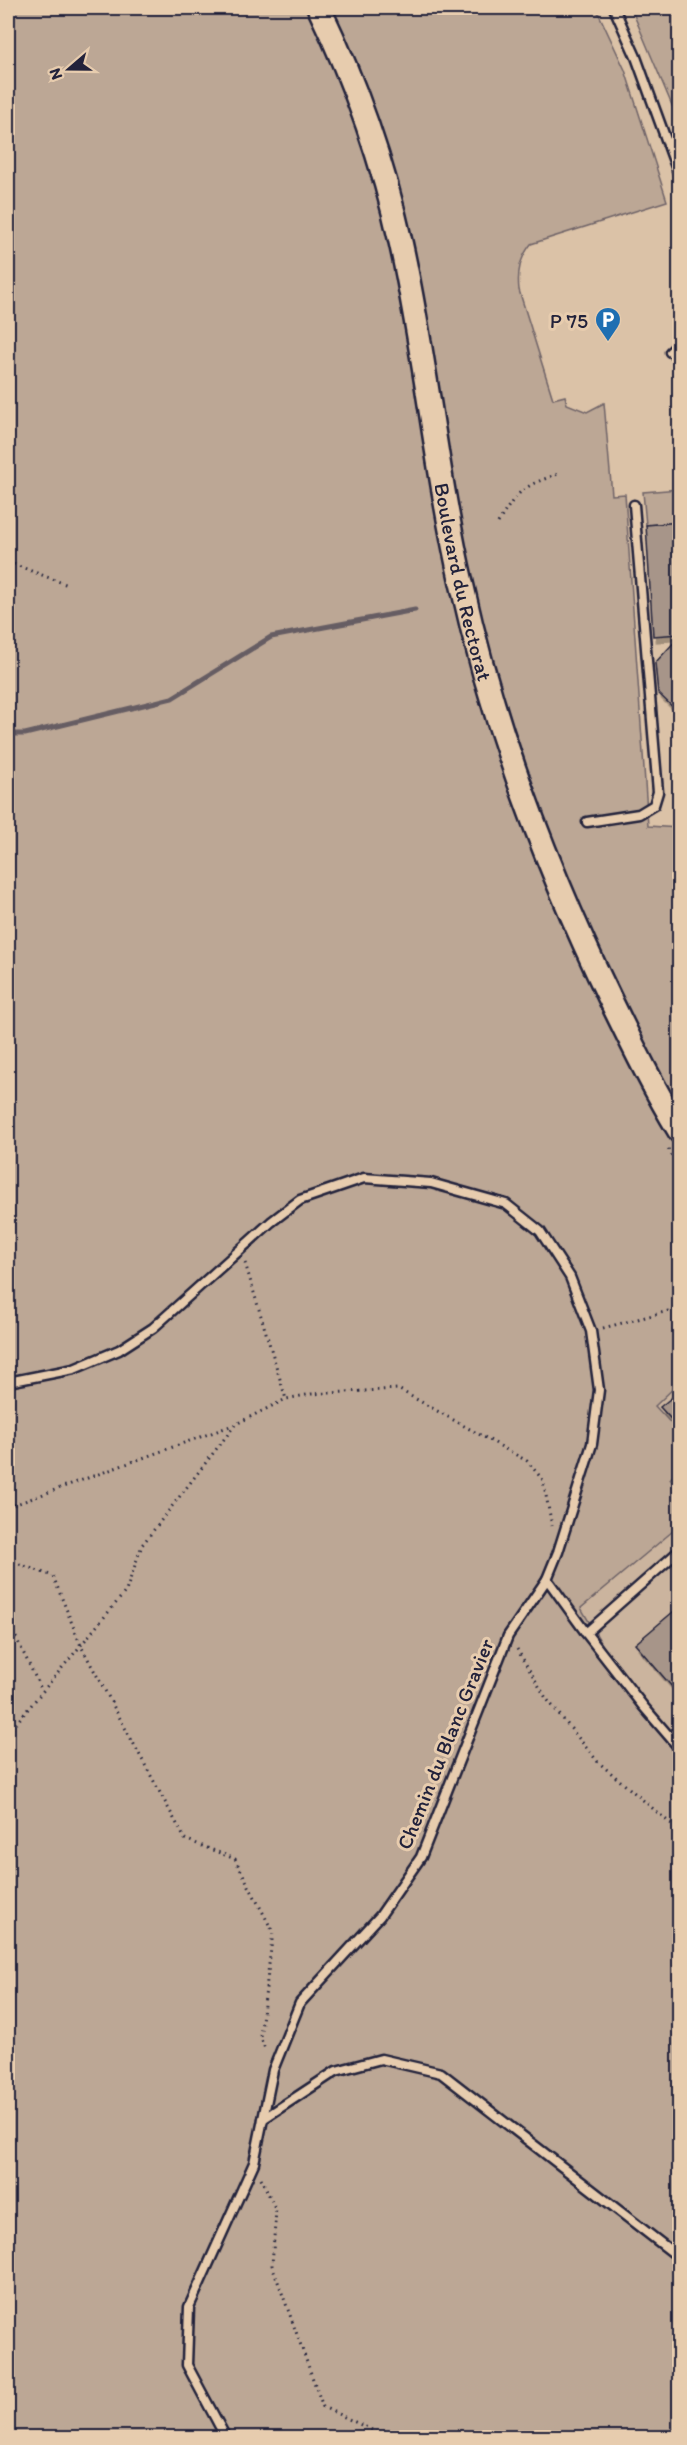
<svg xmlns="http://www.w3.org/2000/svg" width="687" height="2445" font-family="Itim,sans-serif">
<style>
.built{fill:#cbb49e}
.green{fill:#bca795;stroke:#6f6468;stroke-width:1.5}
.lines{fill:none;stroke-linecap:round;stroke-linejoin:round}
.stream{stroke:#665d63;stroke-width:5}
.building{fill:#a79589;stroke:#22223b;stroke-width:1.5;filter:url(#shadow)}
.lane-casing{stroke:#22223b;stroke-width:13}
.secondary-casing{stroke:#22223b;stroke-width:27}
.path{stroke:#22223b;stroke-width:3;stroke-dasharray:1.5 4.5;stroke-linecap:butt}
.lane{stroke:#e7ccae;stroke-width:8}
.secondary{stroke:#e7ccae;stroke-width:22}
.labels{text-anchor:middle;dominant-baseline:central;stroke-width:6;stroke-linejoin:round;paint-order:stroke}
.poi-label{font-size:21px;fill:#22223b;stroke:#e7ccae;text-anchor:end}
.street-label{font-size:21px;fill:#22223b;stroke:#e7ccae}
</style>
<defs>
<filter id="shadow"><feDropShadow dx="3.5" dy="6" stdDeviation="0" flood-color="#0004"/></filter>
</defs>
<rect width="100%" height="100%" fill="#dbc2a7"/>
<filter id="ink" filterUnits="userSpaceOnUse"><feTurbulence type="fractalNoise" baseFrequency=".0167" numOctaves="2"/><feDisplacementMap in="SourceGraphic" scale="12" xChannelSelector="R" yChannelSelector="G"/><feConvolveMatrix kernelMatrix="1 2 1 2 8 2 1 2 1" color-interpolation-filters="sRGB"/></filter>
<g filter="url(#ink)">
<g class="built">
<polygon points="679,1382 679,1432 655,1406"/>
<polygon points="679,1526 679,1751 625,1684 581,1608"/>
</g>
<g class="green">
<path d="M 8,8 L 596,8 L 625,70 L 667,201 L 531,244 C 520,258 517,272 519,290 L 553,399 L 565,396 L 567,404 L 587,412 L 604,403 L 612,495 L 625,494 L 648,826 L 679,828 L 680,1382 L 655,1406 L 679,1432 L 679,1469 L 670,1479 L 679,1491 L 679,1526 L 581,1608 L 625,1684 L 679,1751 L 679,2437 L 8,2438 Z"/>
<polygon points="631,8 679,8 679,122"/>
<polygon points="679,489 679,522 646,525 643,492"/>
</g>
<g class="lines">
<polyline class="stream" points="8,734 25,734 172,698 271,637 415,610"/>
</g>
<g class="building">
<polygon points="680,522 680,634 653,636 646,525"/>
<polygon points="680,636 680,714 658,693 655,663"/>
<polygon points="680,1391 680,1429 660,1407"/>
<polygon points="680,1606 680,1696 635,1644"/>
</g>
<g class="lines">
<defs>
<g id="lane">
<polyline points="614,8 636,57 680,178"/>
<polyline points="670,352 680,343"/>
<polyline points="587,822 639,814 654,805 658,792 634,505"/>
<polyline points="8,1382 74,1369 119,1350 153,1328 271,1222 300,1200 364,1178 431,1183 506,1204 540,1231 570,1277 591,1331 599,1390 592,1444 558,1552 547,1579 586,1633"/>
<polyline points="680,1550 586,1633 643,1706 680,1749"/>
<polyline points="263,2119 336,2071 381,2059 441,2073 680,2258"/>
<polyline points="226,2438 187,2365 189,2307 254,2163 273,2070 300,2003 380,1916 421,1857 508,1636 547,1579"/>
</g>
<g id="secondary">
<path id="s1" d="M 319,8 C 355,83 383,162 401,244 C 426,357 436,472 462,585 C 494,731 548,871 613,1005 C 634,1048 655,1091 680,1132"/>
</g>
</defs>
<use href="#lane" class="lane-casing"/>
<use href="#secondary" class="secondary-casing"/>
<g class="path">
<path d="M 498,523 C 519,488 524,486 561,473"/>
<polyline points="8,562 68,585"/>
<polyline points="668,1149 680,1168"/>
<polyline points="245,1263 286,1399"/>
<polyline points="603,1328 680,1308"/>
<polyline points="8,1507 236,1424 286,1399 311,1394 398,1389 527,1461 543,1480 552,1526"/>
<polyline points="8,1560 53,1576 81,1646 185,1839 235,1859 273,1932 260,2037 266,2051"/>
<polyline points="8,1621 42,1691"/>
<polyline points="517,1649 546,1698 598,1762 670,1823 680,1828"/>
<polyline points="8,1733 126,1591 142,1545 235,1425"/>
<polyline points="261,2178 276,2210 272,2265 323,2407 389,2438"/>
</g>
<use href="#lane" class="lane"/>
<use href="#secondary" class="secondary"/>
</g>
</g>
<defs>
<symbol id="parking-pin" viewBox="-11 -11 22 30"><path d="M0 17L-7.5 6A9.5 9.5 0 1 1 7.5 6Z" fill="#1f6fb2" stroke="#e7ccae"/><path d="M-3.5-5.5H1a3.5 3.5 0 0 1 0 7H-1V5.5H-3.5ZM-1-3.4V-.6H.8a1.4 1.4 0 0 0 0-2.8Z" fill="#fff"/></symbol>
</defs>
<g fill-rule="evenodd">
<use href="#parking-pin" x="593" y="305" width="30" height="40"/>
</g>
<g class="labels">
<g class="poi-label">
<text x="588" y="320">P 75</text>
</g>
<g class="street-label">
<text stroke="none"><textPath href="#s1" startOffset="594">Boulevard du Rectorat</textPath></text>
<text transform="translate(445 1744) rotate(-68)">Chemin du Blanc Gravier</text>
</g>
</g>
<rect width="687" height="2445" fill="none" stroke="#e7ccae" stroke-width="30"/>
<rect x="15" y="15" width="657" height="2415" fill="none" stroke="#22223b" stroke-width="2" filter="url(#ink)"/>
<g transform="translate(69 69) rotate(250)" stroke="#e7ccae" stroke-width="4.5" paint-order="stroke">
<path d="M0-4.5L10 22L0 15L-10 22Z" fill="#22223b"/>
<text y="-9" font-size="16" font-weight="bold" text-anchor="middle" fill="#22223b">N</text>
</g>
</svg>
